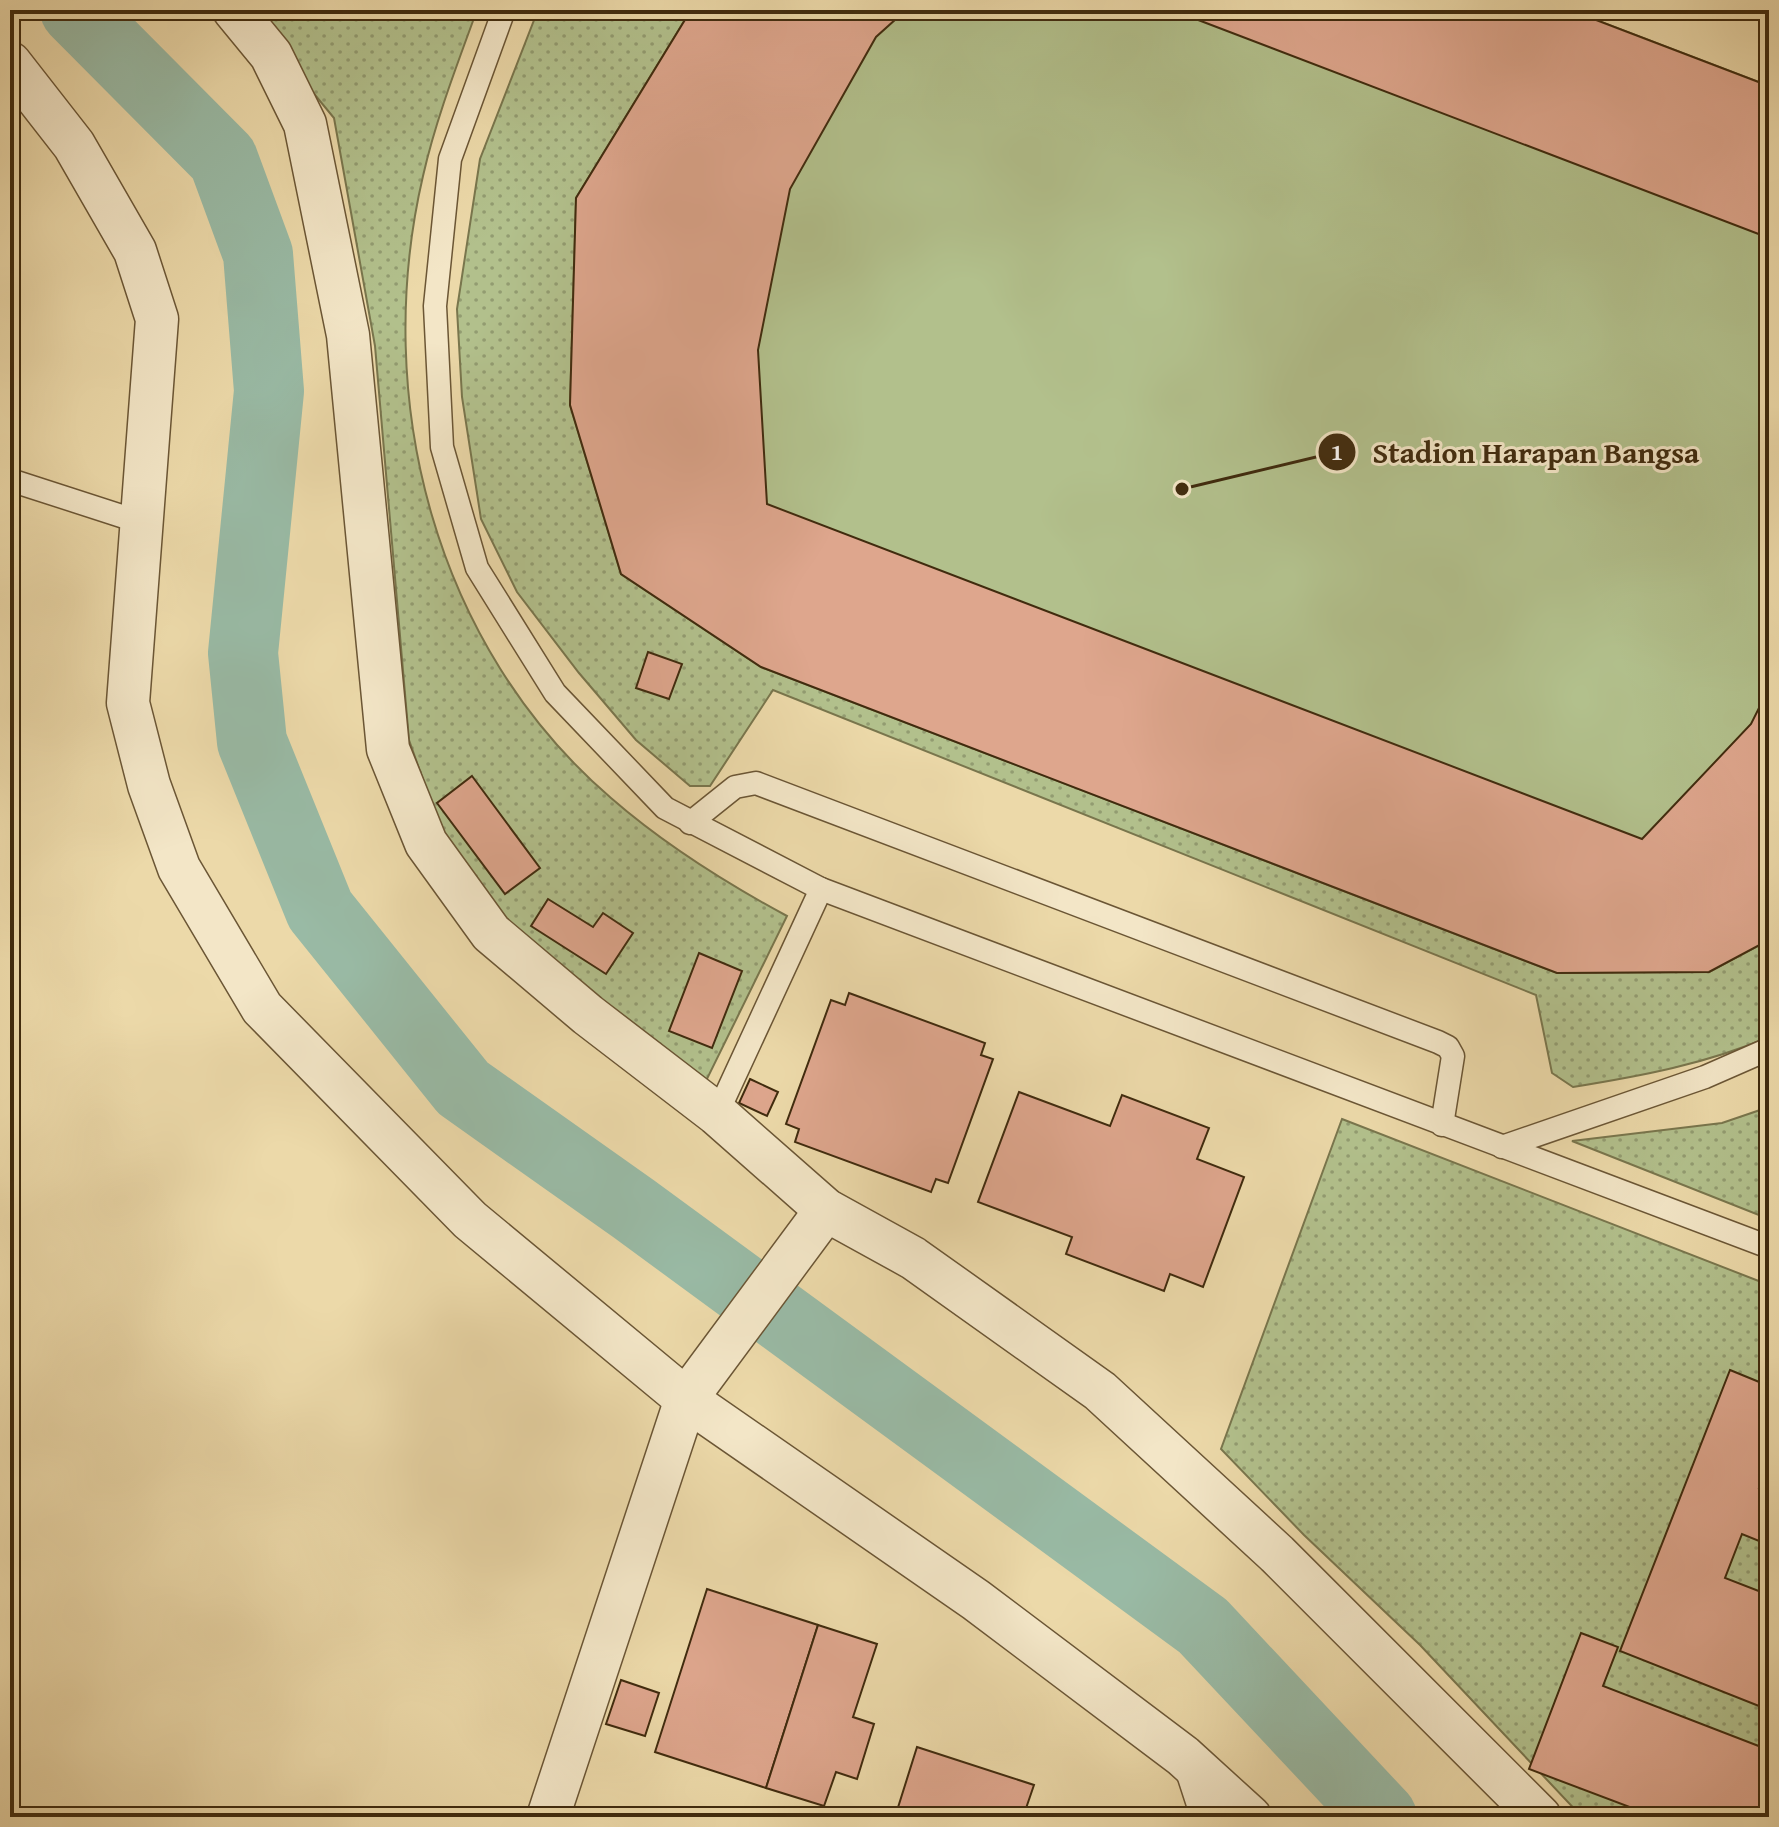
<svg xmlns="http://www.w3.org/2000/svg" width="1779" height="1827" font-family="'Gentium Book Plus',serif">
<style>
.grass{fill:url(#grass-dots);stroke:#79764d;stroke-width:2}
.pitch{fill:#b2c08c;stroke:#79764d;stroke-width:2}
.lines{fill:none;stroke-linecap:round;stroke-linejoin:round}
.river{stroke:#99baa5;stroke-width:70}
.building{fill:#dea68d;stroke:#402b0e;stroke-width:2}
.lane-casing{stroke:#6b5635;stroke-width:25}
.street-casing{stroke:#6b5635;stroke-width:45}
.lane{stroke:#f3e6c7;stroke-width:22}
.street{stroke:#f3e6c7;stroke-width:42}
.leader{fill:none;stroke:#402b0e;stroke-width:3}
.callout-dot{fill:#402b0e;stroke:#f3e6c7;stroke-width:3}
.mark-label{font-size:24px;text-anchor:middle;font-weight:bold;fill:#fff}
.callout-label{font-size:30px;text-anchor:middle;font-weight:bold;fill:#402b0e;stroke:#f3e6c7;stroke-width:6;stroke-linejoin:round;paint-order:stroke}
</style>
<defs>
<pattern id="grass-dots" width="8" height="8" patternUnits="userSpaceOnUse" patternTransform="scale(2)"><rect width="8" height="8" fill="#b2c08c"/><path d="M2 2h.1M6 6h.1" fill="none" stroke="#929c71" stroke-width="1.8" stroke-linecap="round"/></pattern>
</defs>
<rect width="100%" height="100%" fill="#ecd9a9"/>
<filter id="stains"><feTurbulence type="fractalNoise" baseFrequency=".0025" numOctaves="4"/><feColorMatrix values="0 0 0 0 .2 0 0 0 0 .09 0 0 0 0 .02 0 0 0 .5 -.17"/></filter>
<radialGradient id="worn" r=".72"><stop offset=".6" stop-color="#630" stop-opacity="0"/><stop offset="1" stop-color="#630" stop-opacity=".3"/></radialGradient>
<g class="grass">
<path d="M 245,10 L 477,10 C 457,65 436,119 423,176 C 371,399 435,647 611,798 C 665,845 724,882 787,916 L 704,1085 L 553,965 L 497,909 L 446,845 L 409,740 L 375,346 L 334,118 Z"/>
<path d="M 538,10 L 691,10 L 576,198 L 1709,972 L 1769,940 L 1769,1037 C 1706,1064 1641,1076 1573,1087 L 1552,1073 L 1536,995 L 773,690 L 710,786 L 690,786 L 636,740 L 579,673 L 517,592 L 481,519 L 462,397 L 457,309 L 480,159 Z"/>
<polygon points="1769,1107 1769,1219 1572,1141 1722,1123"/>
<polygon points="1342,1119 1769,1285 1769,1817 1582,1817 1420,1645 1304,1535 1221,1449"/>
</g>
<polygon class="pitch" points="691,10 1570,10 1769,86 1769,940 1709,972 1557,973 761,667 621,574 570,405 576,198"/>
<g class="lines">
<polyline class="river" points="75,10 223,159 258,254 269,391 243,653 252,742 320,910 463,1088 634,1209 1203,1626 1382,1817"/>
</g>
<g class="building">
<polygon points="691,10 906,10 876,37 790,189 758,350 767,504 1642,839 1751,724 1769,688 1769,940 1709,972 1557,973 761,667 621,574 570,405 576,198"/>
<polygon points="1172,10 1570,10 1769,86 1769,238"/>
<polygon points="648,652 682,664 669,699 636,688"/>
<polygon points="472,776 540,868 505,894 437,803"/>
<polygon points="548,899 593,927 603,913 633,933 606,974 531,926"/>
<polygon points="699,953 742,971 712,1048 669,1031"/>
<polygon points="849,993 985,1043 981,1055 993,1059 948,1183 936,1179 931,1192 795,1142 799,1129 786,1124 831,1000 845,1005"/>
<polygon points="750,1079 778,1092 767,1116 739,1103"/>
<polygon points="1019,1092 1110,1126 1122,1095 1209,1128 1197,1159 1244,1177 1203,1287 1170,1274 1164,1291 1066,1254 1072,1237 978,1202"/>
<polygon points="1730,1370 1769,1386 1769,1464 1759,1488 1769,1492 1769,1545 1742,1534 1725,1578 1769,1595 1769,1710 1620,1651"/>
<polygon points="707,1589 818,1625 766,1788 655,1752"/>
<polygon points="818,1625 877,1644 853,1717 874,1724 857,1779 836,1772 824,1806 766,1788"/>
<polygon points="1581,1633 1618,1647 1603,1686 1769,1750 1769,1817 1656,1817 1529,1769"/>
<polygon points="621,1680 659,1693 645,1736 606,1724"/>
<polygon points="917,1747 1034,1785 1023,1817 895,1817"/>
</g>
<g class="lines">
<defs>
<g id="lane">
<polyline points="504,10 450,159 435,306 442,447 477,568 555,693 665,808 821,889 1769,1247"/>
<polyline points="10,480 140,522"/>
<polyline points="690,823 735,787 756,783 1438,1042 1448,1047 1453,1056 1442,1125"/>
<polyline points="717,1114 821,889"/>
<polyline points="1502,1147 1705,1077 1769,1049"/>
<polyline points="1186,1768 1202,1817"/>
</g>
<g id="street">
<polyline points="234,10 271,55 305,124 348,335 388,749 426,843 491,933 588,1015 717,1114 826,1210 913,1258 1100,1391 1277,1554 1540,1817"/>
<polyline points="10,63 74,145 135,251 157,319 128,703 149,785 179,868 262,1008 470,1220 686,1399 976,1600 1183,1756 1250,1817"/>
<polyline points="548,1817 686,1399 826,1210"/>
</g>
</defs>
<use href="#lane" class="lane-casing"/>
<use href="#street" class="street-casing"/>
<use href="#lane" class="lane"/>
<use href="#street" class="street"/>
</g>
<path class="leader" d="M1182 489L1337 452"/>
<g class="callout-dot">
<circle cx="1182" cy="489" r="8"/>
<circle cx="1337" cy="452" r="20"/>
</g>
<g class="mark-label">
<text x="1337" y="460">1</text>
</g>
<g class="callout-label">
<text x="1536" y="463">Stadion Harapan Bangsa</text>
</g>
<rect width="1779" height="1827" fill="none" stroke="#ecd9a9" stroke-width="40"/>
<rect x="12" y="12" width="1755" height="1803" fill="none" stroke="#402b0e" stroke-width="4"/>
<rect x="20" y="20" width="1739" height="1787" fill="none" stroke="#402b0e" stroke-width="2"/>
<rect width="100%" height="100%" filter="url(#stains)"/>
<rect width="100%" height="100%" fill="url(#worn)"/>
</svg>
